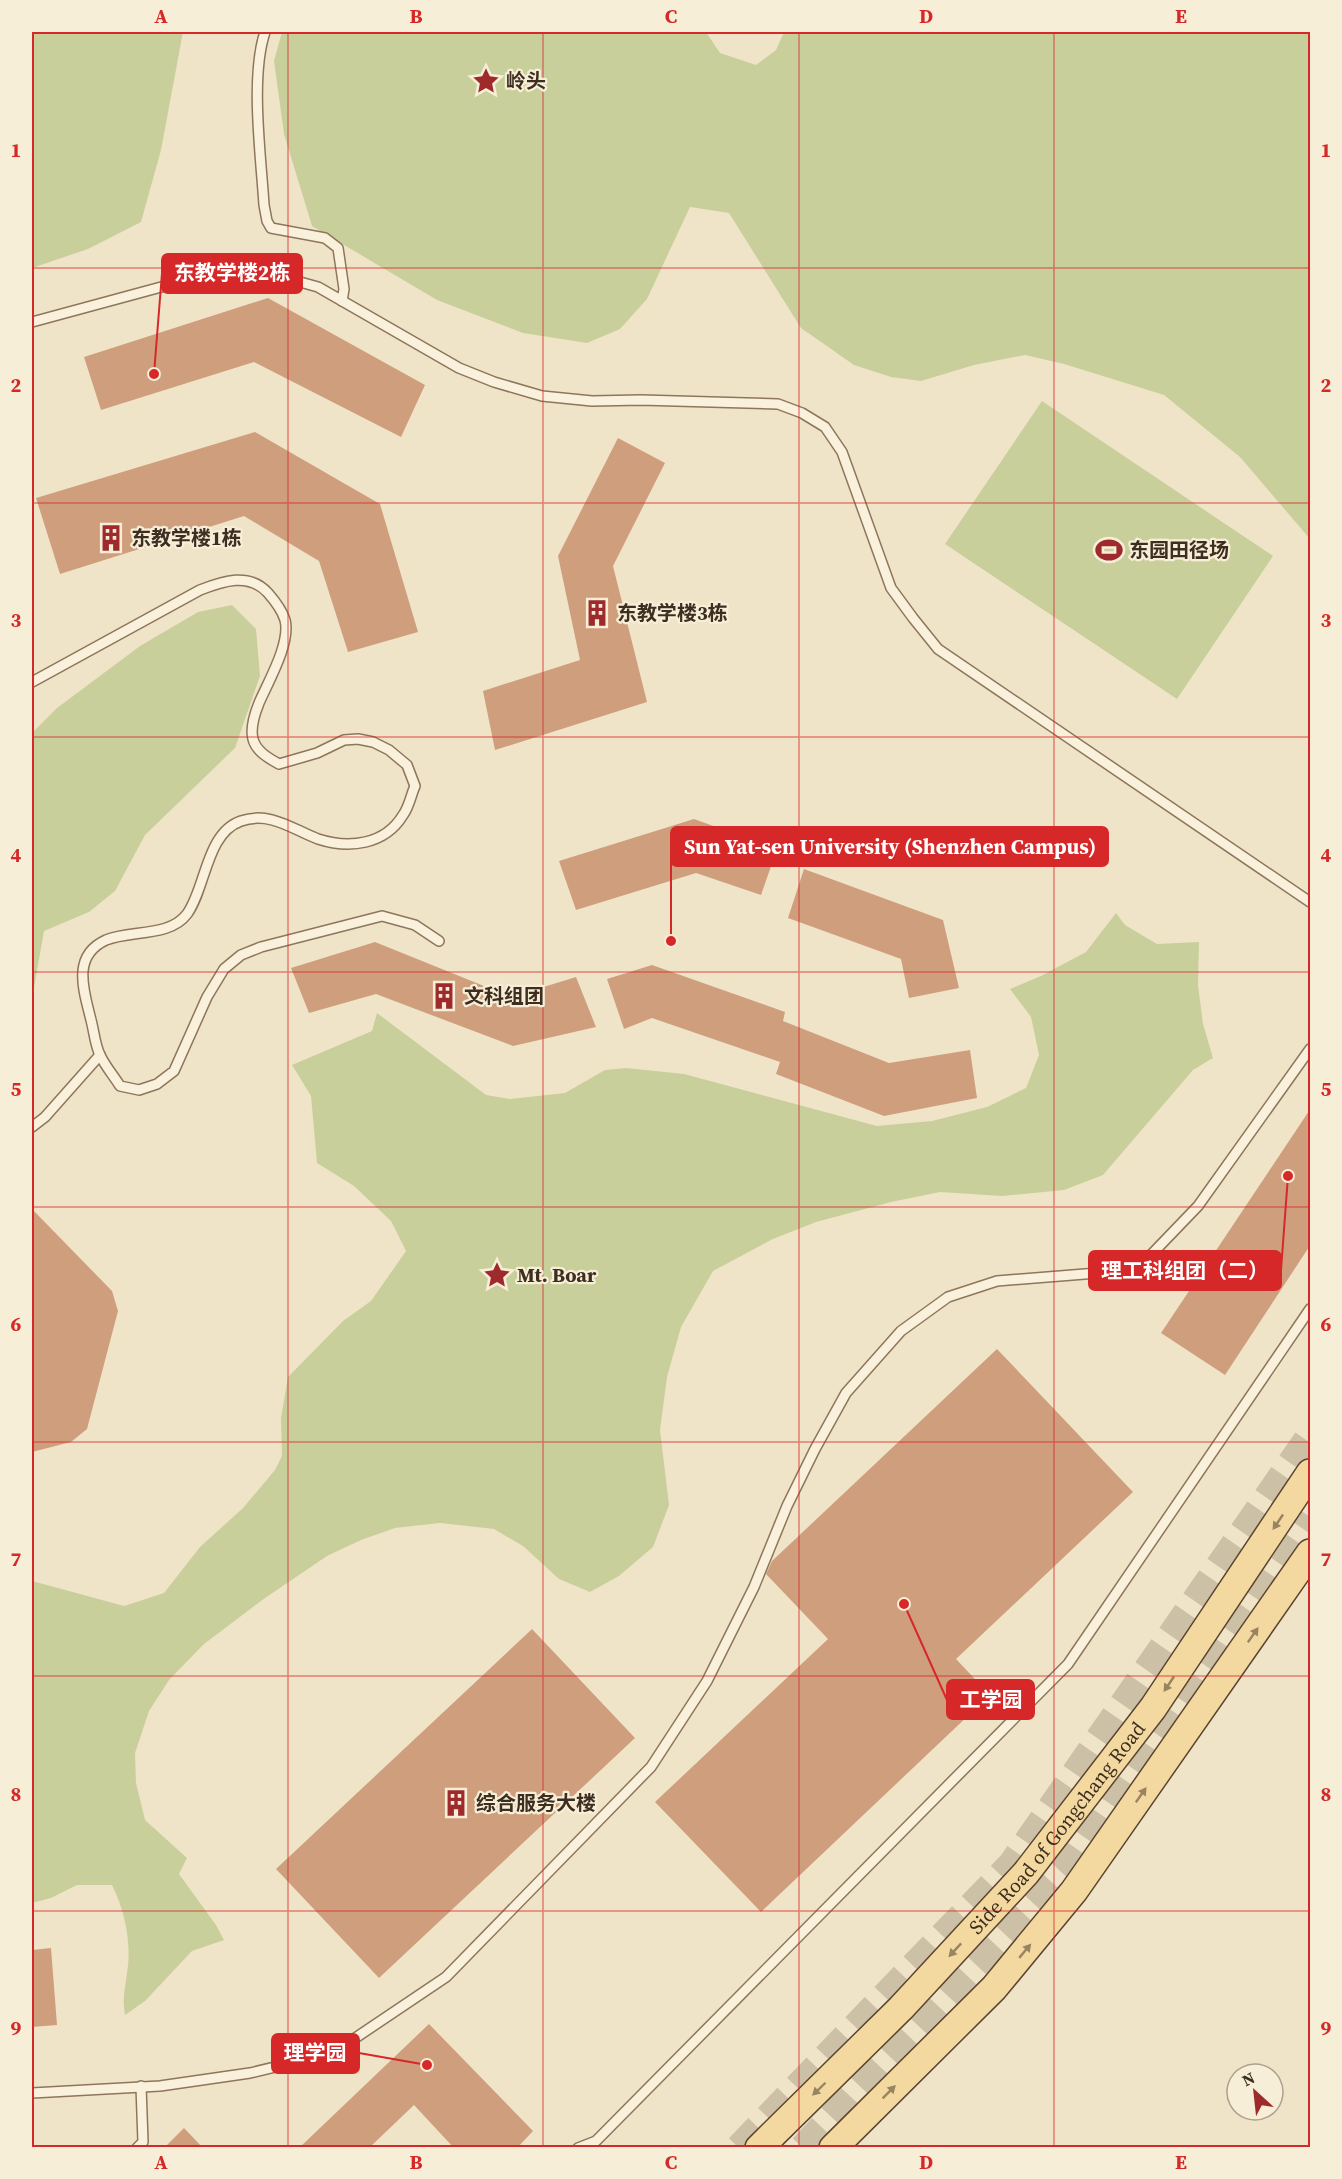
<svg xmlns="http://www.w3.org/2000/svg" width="1342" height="2179" font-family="'Source Serif 4','Noto Sans SC',serif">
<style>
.green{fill:#c9cf9b}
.building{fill:#cf9f7d}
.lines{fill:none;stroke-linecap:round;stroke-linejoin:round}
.trunk-tunnel{stroke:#ccc0a6;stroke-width:28;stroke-dasharray:28 14;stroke-linecap:butt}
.service-casing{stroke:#8d765c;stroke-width:12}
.primary-casing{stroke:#5b4430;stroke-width:30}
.service{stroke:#faf1dc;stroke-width:9}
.primary{stroke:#f3d9a0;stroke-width:27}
.oneway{fill:#988460}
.grid{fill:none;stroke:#d62828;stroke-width:1.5;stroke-opacity:0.55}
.labels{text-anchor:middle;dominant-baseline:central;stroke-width:4.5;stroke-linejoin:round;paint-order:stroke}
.poi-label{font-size:20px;font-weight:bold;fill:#3d2e20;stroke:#f7eed8;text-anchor:start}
.street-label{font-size:20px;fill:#3d2e20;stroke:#f7eed8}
.leader{fill:none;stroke:#d62828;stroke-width:2}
.callout-dot{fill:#d62828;stroke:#f7eed8;stroke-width:2}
.callout{fill:#d62828;stroke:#d62828;stroke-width:2}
.callout-label{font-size:21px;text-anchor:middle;font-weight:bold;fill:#fff}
.neatline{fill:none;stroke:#d62828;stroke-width:2}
.grid-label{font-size:20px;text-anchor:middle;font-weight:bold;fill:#d62828}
</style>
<rect width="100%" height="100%" fill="#f0e4c8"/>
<g class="green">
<polygon points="32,32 183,32 161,150 141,222 88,249 32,268"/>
<polygon points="282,32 706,32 720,53 756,65 776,50 784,32 1310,32 1310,539 1240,457 1164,395 1064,364 1025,355 974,365 921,381 891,377 854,365 801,328 729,213 690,207 647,299 620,329 587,343 523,333 437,300 312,226 284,134 274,61"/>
<polygon points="1042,401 1273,556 1177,699 945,544"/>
<polygon points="232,605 256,629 260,676 235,748 145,835 115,891 89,912 44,931 32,999 32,733 57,708 140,646 198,612"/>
<path d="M 1116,913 L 1125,925 L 1157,944 L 1199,942 L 1198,985 L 1203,1024 L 1213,1058 L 1193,1070 L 1103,1175 L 1064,1190 L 1002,1196 L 940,1192 L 891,1202 L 816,1222 L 773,1239 L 713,1271 L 681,1327 L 667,1377 L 660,1430 L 669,1505 L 653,1547 L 619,1576 L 590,1592 L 559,1579 L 523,1546 L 494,1529 L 440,1523 L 395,1528 L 361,1540 L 327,1556 L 265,1598 L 204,1644 L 169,1680 L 149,1711 L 135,1753 L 136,1783 L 145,1820 L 187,1858 L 179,1874 L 216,1925 L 224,1940 L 192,1951 L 145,2001 L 125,2015 C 122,1998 125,1990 127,1973 C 132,1944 125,1911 112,1885 L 77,1885 L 51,1898 L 32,1903 L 32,1581 L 124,1606 L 164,1593 L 200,1547 L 243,1508 L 275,1470 L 282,1456 L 281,1418 L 288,1377 L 343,1321 L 371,1301 L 406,1251 L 391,1221 L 354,1186 L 317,1163 L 311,1096 L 292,1065 L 372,1031 L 377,1013 L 486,1095 L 510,1099 L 565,1093 L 605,1070 L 626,1068 L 684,1074 L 877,1126 L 932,1121 L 987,1107 L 1026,1088 L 1039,1055 L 1031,1017 L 1010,989 L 1041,976 L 1086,952 Z"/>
</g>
<g class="building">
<polygon points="268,298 425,385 401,437 254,362 101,410 84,357"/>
<polygon points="255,432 380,504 418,632 348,652 319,561 244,516 60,574 36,498"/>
<polygon points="618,438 665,463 613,566 647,702 495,750 483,691 580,660 558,556"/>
<polygon points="694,819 777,849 761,895 696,873 576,910 559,861"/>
<polygon points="804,869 943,920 959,988 909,998 901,959 788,918"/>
<polygon points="375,942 511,997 576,977 596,1027 513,1046 376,994 309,1013 291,968"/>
<polygon points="652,965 785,1012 783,1021 889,1063 970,1050 977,1098 884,1116 776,1074 780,1062 652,1018 624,1029 607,979"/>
<polygon points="1311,1108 1311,1244 1225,1375 1161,1333"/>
<polygon points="32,1209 112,1291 118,1311 87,1429 71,1442 32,1452"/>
<polygon points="997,1349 1133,1492 956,1659 990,1695 761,1912 655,1802 828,1639 766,1574 772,1561"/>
<polygon points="532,1629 635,1738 379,1978 276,1869"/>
<polygon points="51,1948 57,2025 32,2027 32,1950"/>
<polygon points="429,2024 533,2131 517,2148 454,2148 414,2105 369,2148 299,2148"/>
<polygon points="184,2128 203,2148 164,2148"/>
</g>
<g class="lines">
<g class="trunk-tunnel">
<polyline points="739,2148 1012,1864 1310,1436"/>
<polyline points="803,2148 1069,1865 1310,1517"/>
</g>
<defs>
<g id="service">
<path d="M 265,32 C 250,77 261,156 264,205 L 267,221 L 271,228 L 325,238 L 338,248 L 344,289 L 342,301"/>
<polyline points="32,322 176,283 217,273 242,271 275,275 318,287 459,368 494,382 542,396 592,401 641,400 778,404 802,413 825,427 842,452 891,588 913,618 938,649 1310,902"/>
<path d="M 32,682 L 200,590 C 223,581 249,572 268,593 C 275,601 282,610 285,620 C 291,643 268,682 259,703 C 255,713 250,728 253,739 C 256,751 268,758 279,764 L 317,753 L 344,740 L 358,739 L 373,742 L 389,750 L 407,765 L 415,786 C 411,795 409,807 403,815 C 385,845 349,849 318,839 C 292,829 270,811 241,821 C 206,833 206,888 187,914 C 170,937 131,930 106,940 C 71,956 84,991 91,1020 C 94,1031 95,1045 100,1055 C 105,1066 114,1076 120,1086 L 139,1090 L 157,1084 L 174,1071 L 207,997 L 224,969 L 241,955 L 261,947 L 382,916 L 415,925 L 439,941"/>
<polyline points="32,1127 45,1117 100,1055"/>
<polyline points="32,2093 160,2086 250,2073 333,2053 446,1977 651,1767 707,1681 754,1587 787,1506 815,1449 846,1393 901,1331 948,1297 997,1281 1110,1272 1148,1258 1198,1206 1310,1049"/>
<polyline points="137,2148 143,2142 141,2086"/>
<polyline points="578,2148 596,2141 1068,1664 1310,1309"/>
</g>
<g id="primary">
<path id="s1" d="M 759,2148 L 901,2008 L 1026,1873 L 1153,1708 L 1310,1473"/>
<polyline points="833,2148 994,1988 1074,1891 1310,1553"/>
</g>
</defs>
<use href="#service" class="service-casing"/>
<use href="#primary" class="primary-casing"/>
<use href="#service" class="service"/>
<use href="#primary" class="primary"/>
</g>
<defs><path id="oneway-solid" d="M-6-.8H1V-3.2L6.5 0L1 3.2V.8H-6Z" transform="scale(1.5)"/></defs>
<g class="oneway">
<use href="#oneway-solid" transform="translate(1278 1522) rotate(124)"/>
<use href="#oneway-solid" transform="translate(1253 1635) rotate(-55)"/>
<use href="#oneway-solid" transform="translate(1169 1684) rotate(124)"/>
<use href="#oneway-solid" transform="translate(1141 1795) rotate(-55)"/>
<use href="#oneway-solid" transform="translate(955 1950) rotate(133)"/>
<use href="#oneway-solid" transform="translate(1025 1951) rotate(-50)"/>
<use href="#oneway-solid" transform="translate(819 2089) rotate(136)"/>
<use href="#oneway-solid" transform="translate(889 2092) rotate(-45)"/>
</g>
<path class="grid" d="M 288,32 L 288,2148M 543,32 L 543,2148M 799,32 L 799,2148M 1054,32 L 1054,2148M 32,268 L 1310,268M 32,503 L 1310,503M 32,737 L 1310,737M 32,972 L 1310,972M 32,1207 L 1310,1207M 32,1442 L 1310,1442M 32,1676 L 1310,1676M 32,1911 L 1310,1911"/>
<defs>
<symbol id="sight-bare" viewBox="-9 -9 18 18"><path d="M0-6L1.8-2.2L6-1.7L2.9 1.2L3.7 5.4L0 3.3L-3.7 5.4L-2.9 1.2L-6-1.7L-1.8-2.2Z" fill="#9e2a2b" stroke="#f7eed8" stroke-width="2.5" paint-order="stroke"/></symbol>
<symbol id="building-bare" viewBox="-9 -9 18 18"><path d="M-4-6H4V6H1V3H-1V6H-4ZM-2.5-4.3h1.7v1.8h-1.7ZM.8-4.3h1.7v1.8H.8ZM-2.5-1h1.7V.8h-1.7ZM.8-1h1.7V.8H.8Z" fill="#9e2a2b" stroke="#f7eed8" stroke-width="2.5" paint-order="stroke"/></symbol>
<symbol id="stadium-bare" viewBox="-9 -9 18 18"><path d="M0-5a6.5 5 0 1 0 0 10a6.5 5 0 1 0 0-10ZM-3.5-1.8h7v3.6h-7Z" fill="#9e2a2b" stroke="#f7eed8" stroke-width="2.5" paint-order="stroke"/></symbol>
</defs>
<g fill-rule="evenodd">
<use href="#sight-bare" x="467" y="62" width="38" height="38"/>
<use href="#building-bare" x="92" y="519" width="38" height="38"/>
<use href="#stadium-bare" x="1090" y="531" width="38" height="38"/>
<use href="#building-bare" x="578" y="594" width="38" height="38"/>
<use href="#building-bare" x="425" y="977" width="38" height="38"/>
<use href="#sight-bare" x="478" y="1256" width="38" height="38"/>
<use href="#building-bare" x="437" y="1784" width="38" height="38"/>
</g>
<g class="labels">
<g class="poi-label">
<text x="506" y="81">岭头</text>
<text x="131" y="538">东教学楼1栋</text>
<text x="1129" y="550">东园田径场</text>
<text x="617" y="613">东教学楼3栋</text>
<text x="464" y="996">文科组团</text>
<text x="517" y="1275">Mt. Boar</text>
<text x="476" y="1803">综合服务大楼</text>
</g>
<g class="street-label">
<text stroke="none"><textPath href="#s1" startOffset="438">Side Road of Gongchang Road</textPath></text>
</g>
</g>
<path class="leader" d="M154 374L162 273M671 941L671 846M1288 1176L1281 1270M904 1604L947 1700M427 2065L359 2053"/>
<g class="callout-dot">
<circle cx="154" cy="374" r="6"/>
<circle cx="671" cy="941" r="6"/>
<circle cx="1288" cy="1176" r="6"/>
<circle cx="904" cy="1604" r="6"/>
<circle cx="427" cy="2065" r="6"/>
</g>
<g class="callout">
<rect x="162" y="254" width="140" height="39" rx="6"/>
<rect x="671" y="827" width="437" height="39" rx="6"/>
<rect x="1089" y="1251" width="192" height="39" rx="6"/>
<rect x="947" y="1680" width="87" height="39" rx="6"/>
<rect x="272" y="2034" width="87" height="39" rx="6"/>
</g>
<g class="callout-label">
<text x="232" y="280">东教学楼2栋</text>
<text x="890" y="854">Sun Yat-sen University (Shenzhen Campus)</text>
<text x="1185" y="1278">理工科组团（二）</text>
<text x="991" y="1707">工学园</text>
<text x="315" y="2060">理学园</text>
</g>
<rect width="1342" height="2179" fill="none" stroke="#f7eed8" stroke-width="66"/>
<g transform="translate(1255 2092) rotate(333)"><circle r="28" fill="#f7eed8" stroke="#ada18e" stroke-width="1.5"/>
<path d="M0-4.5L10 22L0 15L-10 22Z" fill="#9e2a2b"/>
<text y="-9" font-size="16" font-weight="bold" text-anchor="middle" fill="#3d2e20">N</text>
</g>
<rect x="33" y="33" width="1276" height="2113" class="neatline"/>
<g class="grid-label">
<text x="161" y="23">A</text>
<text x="416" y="23">B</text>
<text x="671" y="23">C</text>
<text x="926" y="23">D</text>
<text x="1181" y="23">E</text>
<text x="16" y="157">1</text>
<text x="1326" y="157">1</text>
<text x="16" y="392">2</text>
<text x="1326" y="392">2</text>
<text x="16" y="627">3</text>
<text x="1326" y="627">3</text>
<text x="16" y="862">4</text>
<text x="1326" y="862">4</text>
<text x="16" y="1096">5</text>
<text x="1326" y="1096">5</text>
<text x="16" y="1331">6</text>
<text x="1326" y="1331">6</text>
<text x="16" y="1566">7</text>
<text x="1326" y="1566">7</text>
<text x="16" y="1801">8</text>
<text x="1326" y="1801">8</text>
<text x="16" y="2035">9</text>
<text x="1326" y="2035">9</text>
<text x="161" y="2169">A</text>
<text x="416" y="2169">B</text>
<text x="671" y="2169">C</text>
<text x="926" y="2169">D</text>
<text x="1181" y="2169">E</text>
</g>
</svg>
